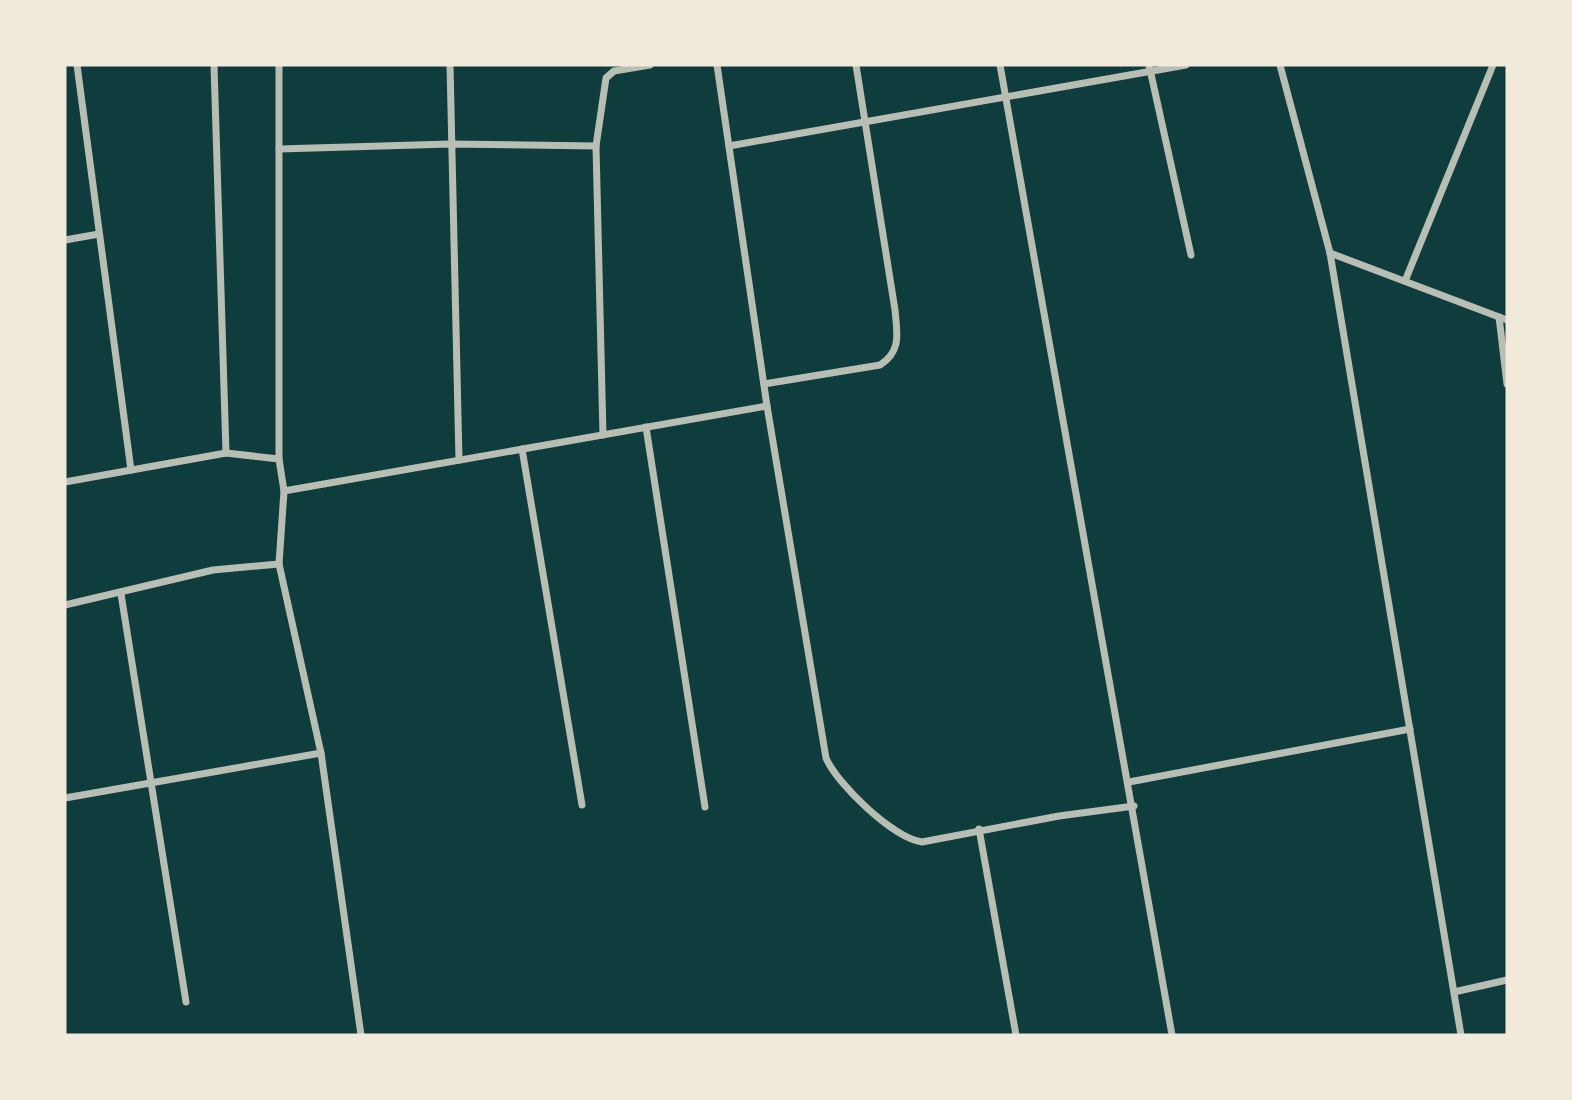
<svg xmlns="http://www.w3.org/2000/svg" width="1572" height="1100" font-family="'Public Sans',sans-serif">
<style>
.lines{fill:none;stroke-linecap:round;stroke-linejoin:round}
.minor{stroke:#b8beb3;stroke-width:7}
</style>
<rect width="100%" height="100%" fill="#0f3d3e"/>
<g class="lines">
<g class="minor">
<polyline points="77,65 131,470"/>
<polyline points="214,65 226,453"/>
<polyline points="279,65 279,459 284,491 279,564 321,753 361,1035"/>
<polyline points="450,65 459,460"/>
<path d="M 717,65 L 767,406 L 826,758 C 837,784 893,838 922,842 L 1059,816 L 1134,806"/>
<polyline points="1000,65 1172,1035"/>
<polyline points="1149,65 1191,255"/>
<polyline points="1280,65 1330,253 1461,1035"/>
<polyline points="596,146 606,78 614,71 650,65"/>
<polyline points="729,146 1186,65"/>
<polyline points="279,149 450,144 596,146 603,435"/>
<polyline points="65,240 99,234"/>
<polyline points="1330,253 1507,320"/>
<polyline points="1405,281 1493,65"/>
<polyline points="1499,317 1507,384"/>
<path d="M 764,384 L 880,365 C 902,351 897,333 895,310 L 856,65"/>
<polyline points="646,427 705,807"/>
<polyline points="522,449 582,805"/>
<polyline points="65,482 226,453 279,459"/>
<polyline points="284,491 767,406"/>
<polyline points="121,594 186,1002"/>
<polyline points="65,605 213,570 279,564"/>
<polyline points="1129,782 1410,729"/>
<polyline points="65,798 321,753"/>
<polyline points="979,829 1016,1035"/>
<polyline points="1454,992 1507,980"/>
</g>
</g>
<rect width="1572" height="1100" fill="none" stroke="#f1e9da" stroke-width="133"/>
</svg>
